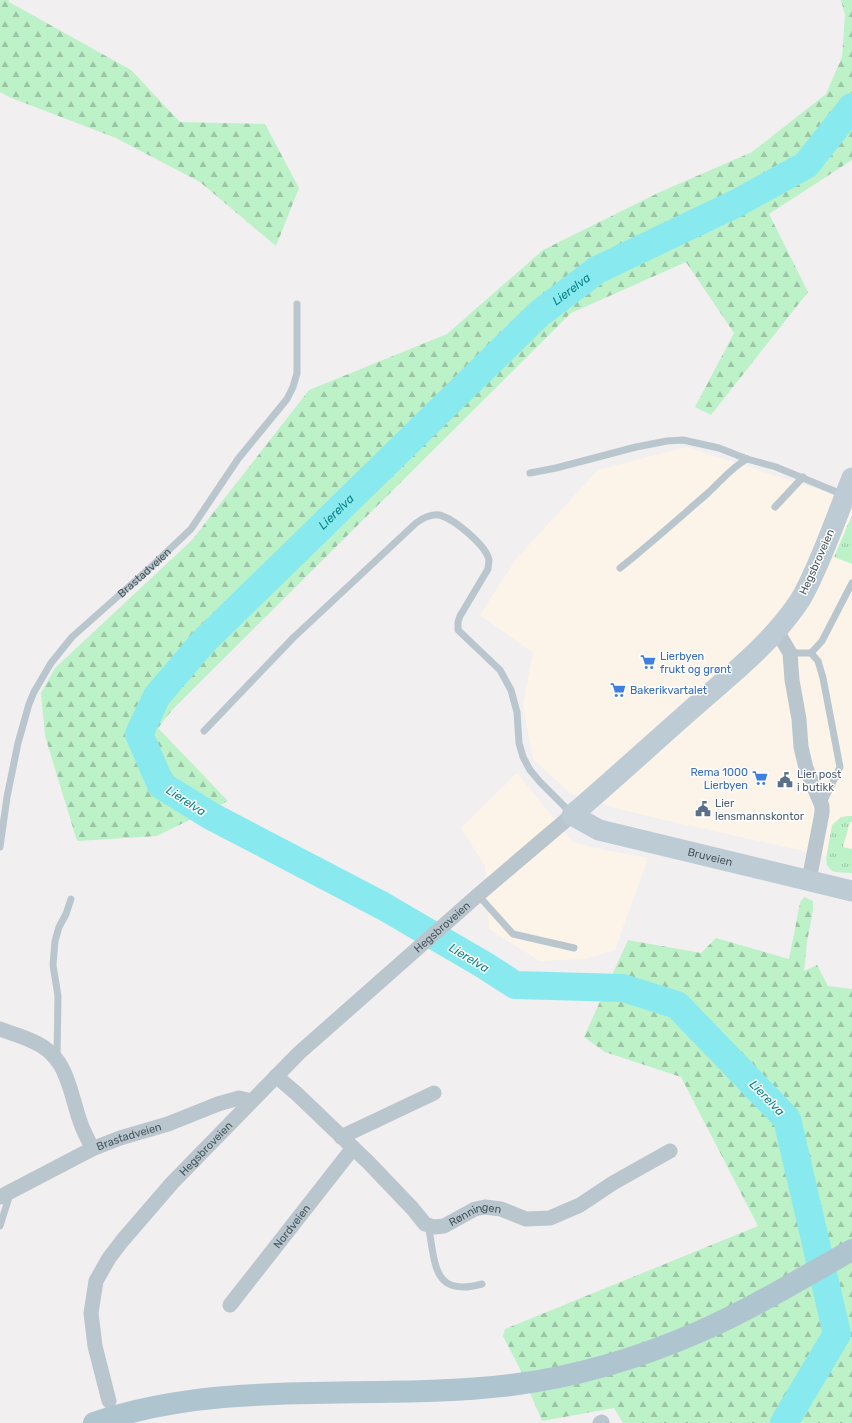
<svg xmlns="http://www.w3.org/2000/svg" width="852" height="1423" font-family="Rubik,sans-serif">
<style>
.commercial{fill:#fdf4e9}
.forest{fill:url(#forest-firs)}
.park{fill:url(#park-tufts)}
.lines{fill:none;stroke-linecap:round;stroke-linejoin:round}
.river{stroke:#88eaef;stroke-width:28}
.lane{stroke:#bac6cd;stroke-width:7}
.street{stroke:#bac6cd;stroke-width:15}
.secondary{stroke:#bccbd4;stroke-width:21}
.primary{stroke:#aec4cf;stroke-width:22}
.labels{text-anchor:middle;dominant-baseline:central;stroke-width:3;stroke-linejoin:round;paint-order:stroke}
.street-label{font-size:11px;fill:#47565e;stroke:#fff}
.shop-label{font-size:11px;fill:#366cbe;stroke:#fff;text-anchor:start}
.service-label{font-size:11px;fill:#4e5e75;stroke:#fff;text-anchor:start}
.water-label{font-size:12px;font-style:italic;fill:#0a8288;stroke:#fff}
</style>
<defs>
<pattern id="forest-firs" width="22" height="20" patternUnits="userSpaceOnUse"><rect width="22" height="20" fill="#bdf1c8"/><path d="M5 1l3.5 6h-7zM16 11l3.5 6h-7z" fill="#9bc6a6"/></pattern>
<pattern id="park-tufts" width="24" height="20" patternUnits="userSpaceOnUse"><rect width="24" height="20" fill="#bdf1c8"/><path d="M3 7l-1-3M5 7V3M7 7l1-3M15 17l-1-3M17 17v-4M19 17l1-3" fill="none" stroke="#9bc6a6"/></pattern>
</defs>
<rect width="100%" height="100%" fill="#f2eff0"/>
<g class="commercial">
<polygon points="686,447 826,492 852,507 852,868 821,855 665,820 619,809 570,793 533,759 523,705 533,653 480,615 516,559 598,470"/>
<polygon points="517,773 573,842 604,850 648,858 615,950 585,959 540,961 489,929 485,866 461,828"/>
</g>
<g class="forest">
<polygon points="0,0 9,0 9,2 131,70 180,122 265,124 299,188 276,246 200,182 116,138 9,97 0,92"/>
<polygon points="841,0 852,0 852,160 769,214 808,292 711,415 695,407 734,333 686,262 571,313 172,710 158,728 228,801 157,836 77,841 45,736 41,693 55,668 192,540 309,390 447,334 543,250 660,192 752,152 826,94 842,57 845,15"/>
<polygon points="804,897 813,901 813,910 807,942 804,971 817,965 828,986 852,989 852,1423 623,1423 614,1408 542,1421 520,1369 503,1336 505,1329 758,1226 681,1077 605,1052 584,1037 628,940 701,953 716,938 789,959 800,903"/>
</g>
<g class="park">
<polygon points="852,515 852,564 834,557"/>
<polygon points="848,816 852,816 852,822 850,822 843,847 852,849 852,873 835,872 831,870 827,865 826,859 832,825 841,817"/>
</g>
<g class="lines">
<path class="river" id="s1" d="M 784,1423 L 837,1334 L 787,1119 L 677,1005 L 623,988 L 515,985 L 484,965 L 383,906 L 211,816 L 161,785 L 139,734 L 157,696 L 203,642 L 540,313 L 597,270 L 737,203 L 806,165 L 852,107"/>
<g class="lane">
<polyline points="530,473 556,468 636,447 667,441 683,440 719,448 747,459 776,467 844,495"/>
<polyline points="775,507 803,477"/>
<path d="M 620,568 C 650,544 679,518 708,493 C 721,481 732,467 747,459"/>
<polyline points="790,653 811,653 818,661 823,678 840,767 822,805"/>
<polyline points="811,653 822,641 852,583"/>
<path d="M 204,731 L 293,638 L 416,523 C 423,518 430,514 439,515 C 453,518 486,545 489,560 C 489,563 488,566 488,569 L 460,616 L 458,622 L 458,630 L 500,670 L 511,690 L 515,705 L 517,712 L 519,743 L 523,757 L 530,770 L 540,782 L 571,813"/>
<path id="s2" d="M 0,847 L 7,797 L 18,743 L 29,704 L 34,692 L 51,663 L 72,637 L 152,566 L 191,529 L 238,459 L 287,399 L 293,387 L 297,373 L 297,304"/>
<polyline points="478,895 513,934 574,948"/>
<polyline points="57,1057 58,996 53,965 55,941 59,927 66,914 71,899"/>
<path d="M 428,1225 C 436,1262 431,1298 482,1284"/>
<polyline points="0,1226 10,1194"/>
</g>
<g class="street">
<polyline points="777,631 790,653 792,680 799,719 801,747 806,768 822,806 822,813 809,880"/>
<path id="s3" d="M 0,1029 C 10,1033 22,1036 32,1041 C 69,1056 69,1092 81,1124 C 84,1133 89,1140 92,1149 L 120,1138 L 168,1124 L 218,1104 L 239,1098 L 252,1101"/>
<path id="s4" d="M 276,1076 L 297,1094 L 369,1163 L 412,1208 L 425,1224 L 434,1227 L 444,1226 L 475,1209 L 485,1207 L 501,1209 L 526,1219 L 550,1218 L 580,1205 L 613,1183 L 670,1151"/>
<polyline points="341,1137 434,1093"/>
<polyline points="0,1197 92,1149"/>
<path id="s5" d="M 230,1305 L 353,1148"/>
<path id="s6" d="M 109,1401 L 95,1346 L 91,1313 L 96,1281 L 109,1258 L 122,1241 L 172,1183 L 299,1053 L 478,895 L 572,815"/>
<polyline points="600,1423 602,1422"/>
</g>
<path class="secondary" id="s7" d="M 852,478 C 840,508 829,539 816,568 C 810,581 805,594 796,606 C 768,646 729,676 693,708 C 652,744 613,780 572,815 L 599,830 L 852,891"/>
<path class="primary" d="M 94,1423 C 228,1377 372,1402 511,1385 C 576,1377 642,1357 701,1331 C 753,1308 802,1278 852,1250"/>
</g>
<defs>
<symbol id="supermarket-bare" viewBox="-9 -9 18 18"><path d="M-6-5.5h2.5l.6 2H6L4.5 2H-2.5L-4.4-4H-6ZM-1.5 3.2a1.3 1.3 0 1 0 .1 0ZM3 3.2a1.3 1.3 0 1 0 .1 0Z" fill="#3f7fe0" stroke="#fff" stroke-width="2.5" paint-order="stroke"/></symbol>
<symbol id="civic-bare" viewBox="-9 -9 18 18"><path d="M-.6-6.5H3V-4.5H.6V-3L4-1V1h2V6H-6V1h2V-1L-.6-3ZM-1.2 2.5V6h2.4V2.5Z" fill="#5c6f8a" stroke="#fff" stroke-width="2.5" paint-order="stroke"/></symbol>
</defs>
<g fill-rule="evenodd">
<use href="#supermarket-bare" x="637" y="651" width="22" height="22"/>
<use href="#supermarket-bare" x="607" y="679" width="22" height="22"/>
<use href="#supermarket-bare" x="749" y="767" width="22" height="22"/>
<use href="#civic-bare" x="774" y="769" width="22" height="22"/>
<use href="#civic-bare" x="692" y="798" width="22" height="22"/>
</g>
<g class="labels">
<g class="street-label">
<text transform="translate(817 562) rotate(-66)">Hegsbroveien</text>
<text stroke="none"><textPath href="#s2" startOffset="323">Brastadveien</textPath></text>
<text stroke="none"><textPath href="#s7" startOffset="592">Bruveien</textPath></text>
<text stroke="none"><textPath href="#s6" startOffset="619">Hegsbroveien</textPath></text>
<text stroke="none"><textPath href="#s3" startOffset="201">Brastadveien</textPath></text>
<text stroke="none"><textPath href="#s6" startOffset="295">Hegsbroveien</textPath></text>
<text stroke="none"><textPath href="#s4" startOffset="264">Rønningen</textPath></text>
<text stroke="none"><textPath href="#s5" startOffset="100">Nordveien</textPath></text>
</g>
<g class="shop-label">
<text x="660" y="656">Lierbyen<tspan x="660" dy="13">frukt og grønt</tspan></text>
<text x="630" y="690">Bakerikvartalet</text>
<text x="748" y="772" text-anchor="end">Rema 1000<tspan x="748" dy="13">Lierbyen</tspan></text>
</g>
<g class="service-label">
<text x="797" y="774">Lier post<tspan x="797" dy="13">i butikk</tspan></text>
<text x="715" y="803">Lier<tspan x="715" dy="13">lensmannskontor</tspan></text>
</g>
<g class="water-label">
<text stroke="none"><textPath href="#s1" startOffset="1733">Lierelva</textPath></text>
<text stroke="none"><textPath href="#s1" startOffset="1409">Lierelva</textPath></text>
<text transform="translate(186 801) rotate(33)">Lierelva</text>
<text transform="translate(469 958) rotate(31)">Lierelva</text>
<text transform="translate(767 1098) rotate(46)">Lierelva</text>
</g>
</g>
</svg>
